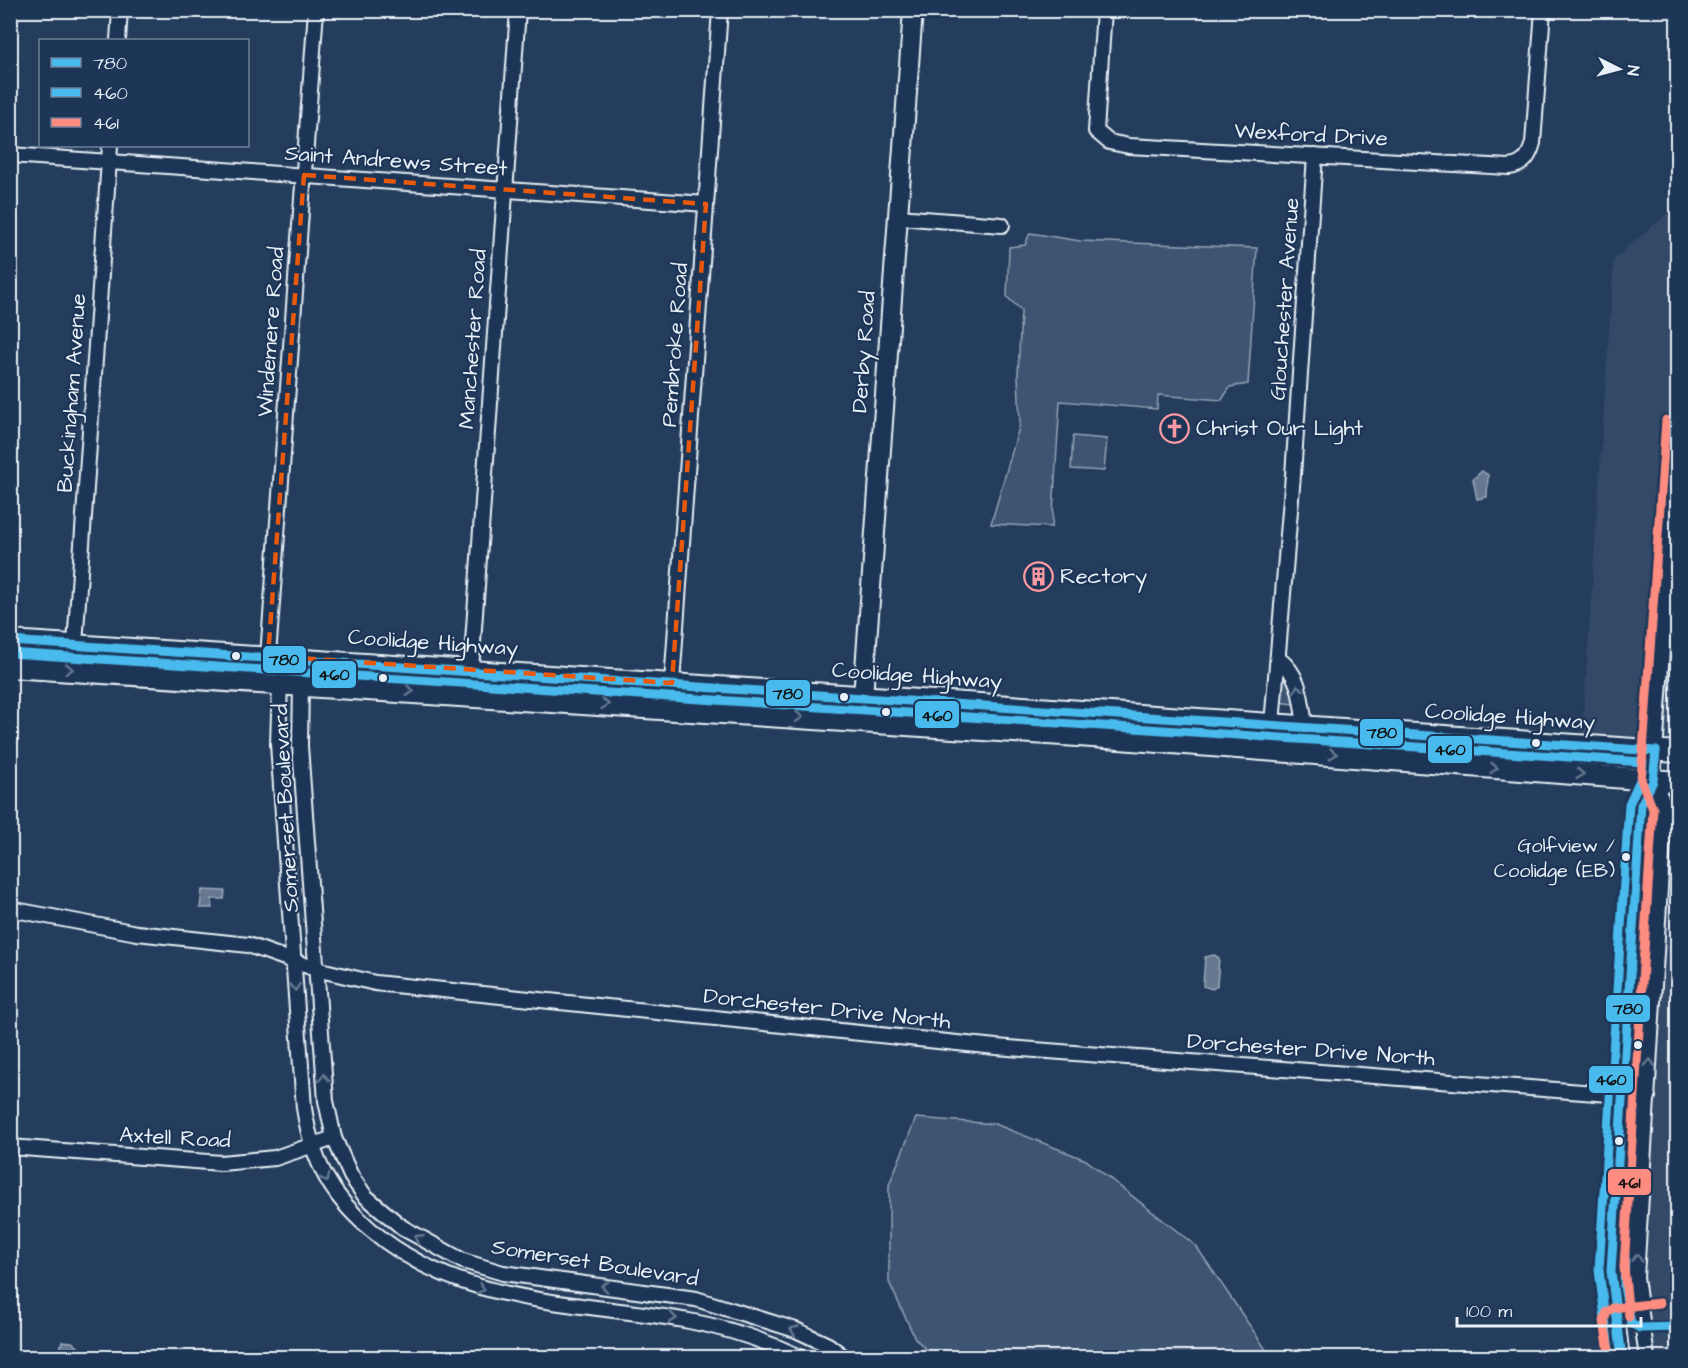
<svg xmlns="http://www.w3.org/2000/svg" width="1688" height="1368" font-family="'Architects Daughter',sans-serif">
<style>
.built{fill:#334a68}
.green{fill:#3e5472;stroke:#93a2b5;stroke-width:1.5}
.water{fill:#657890;stroke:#99a8ba;stroke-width:1.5}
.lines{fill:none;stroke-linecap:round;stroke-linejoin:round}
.minor-casing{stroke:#e8f1f8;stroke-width:18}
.tertiary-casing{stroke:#e8f1f8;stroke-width:22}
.secondary-casing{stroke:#e8f1f8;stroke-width:24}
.minor{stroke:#1d3557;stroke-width:14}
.tertiary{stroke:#1d3557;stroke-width:18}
.secondary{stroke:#1d3557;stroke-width:20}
.bus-1-casing{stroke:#1d3557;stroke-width:14}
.bus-2-casing{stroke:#1d3557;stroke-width:14}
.bus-3-casing{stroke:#1d3557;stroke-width:14}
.bus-1{stroke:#49baed;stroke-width:9}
.bus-2{stroke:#49baed;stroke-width:9}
.bus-3{stroke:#ff8c80;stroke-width:9}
.oneway{stroke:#64778f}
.marked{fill:none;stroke:#e8590c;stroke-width:4.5;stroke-dasharray:12 8;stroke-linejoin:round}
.bus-dot{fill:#e8f1f8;stroke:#1d3557;stroke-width:2}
.labels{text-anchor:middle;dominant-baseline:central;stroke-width:4.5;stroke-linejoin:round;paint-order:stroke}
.bus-label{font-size:20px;fill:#e8f1f8;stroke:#1d3557;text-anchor:end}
.street-label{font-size:22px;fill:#e8f1f8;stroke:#1d3557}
.poi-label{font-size:22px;fill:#e8f1f8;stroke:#1d3557;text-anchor:start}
.line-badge{stroke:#1d3557;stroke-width:2}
.pale-badge-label{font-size:16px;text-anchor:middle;font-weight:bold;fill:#111}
</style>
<rect width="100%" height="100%" fill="#253d5d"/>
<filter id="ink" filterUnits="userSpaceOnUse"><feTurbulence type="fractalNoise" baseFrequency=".0167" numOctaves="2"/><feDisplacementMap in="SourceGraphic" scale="12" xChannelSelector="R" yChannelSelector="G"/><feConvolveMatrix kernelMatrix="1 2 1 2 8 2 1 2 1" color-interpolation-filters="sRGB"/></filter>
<g filter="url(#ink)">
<g class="built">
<polygon points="1677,205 1677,741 1582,737 1614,259"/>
<polygon points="1676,799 1678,1357 1652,1358 1640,1278 1668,811"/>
</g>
<g class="green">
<polygon points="1030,233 1080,241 1257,248 1248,384 1230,387 1222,400 1158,395 1157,409 1060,401 1052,527 991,524 1020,424 1018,375 1021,310 1007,297 1009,247 1025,245"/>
<polygon points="1073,436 1107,439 1104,471 1071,469"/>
<polygon points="11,648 275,666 276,669 272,675 11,660"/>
<polygon points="310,669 957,709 956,720 313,678 310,675"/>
<polygon points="1285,670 1295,700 1293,704 1280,702 1281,673"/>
<polygon points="984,716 1068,722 1109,720 1421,743 1419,746 1334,740 1285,742 980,721"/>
<polygon points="1444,744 1623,756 1622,761 1522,754 1473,757 1444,755"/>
<polygon points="916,1118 995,1124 1086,1160 1196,1246 1271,1357 933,1357 915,1338 889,1282 889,1185"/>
</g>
<g class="water">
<polygon points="1482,471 1488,475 1487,497 1477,499 1473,479"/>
<polygon points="202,890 225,891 224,899 212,899 212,908 200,908"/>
<polygon points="1214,955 1219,958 1217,986 1212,989 1203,986 1205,957"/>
<polygon points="62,1341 72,1342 86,1354 84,1357 66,1357 60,1349"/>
</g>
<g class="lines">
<defs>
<g id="minor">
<path d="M 1104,10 L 1096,131 L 1109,142 L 1129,146 L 1509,167 C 1524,165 1529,157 1533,143 L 1543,10"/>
<polyline points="118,40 120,10"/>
<polyline points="10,155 706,204"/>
<polyline points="898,217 1002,225"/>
<polyline points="75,644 110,146"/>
<polyline points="268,656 316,10"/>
<polyline points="289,658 301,684 300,746 326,1101 334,1138 351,1176 365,1196 403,1228 463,1261 503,1273 696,1299 796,1330 828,1345 845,1358"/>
<path d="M 289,658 L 280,683 L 278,744 L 304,1108 C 312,1160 330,1195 370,1229 C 462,1308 576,1300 689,1321 C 727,1328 766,1341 802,1358"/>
<path d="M 1279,659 C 1301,676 1301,700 1305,726"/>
<polyline points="471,670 518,10"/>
<polyline points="672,683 720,10"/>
<polyline points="1272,724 1293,475 1315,156"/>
<polyline points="10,909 137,933 248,945 316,969 375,983 996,1047 1648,1097"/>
<polyline points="10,1147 221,1163 275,1158 334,1138"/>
<polyline points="1622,1358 1611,1271 1637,855 1641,805 1653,781 1678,421"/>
<polyline points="1647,1358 1636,1277 1665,807 1653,781"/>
</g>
<polyline id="tertiary" points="863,697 913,10"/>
<g id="secondary">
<polyline points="10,641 980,704 1678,752"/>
<polyline points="10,667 1093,737 1678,782"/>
</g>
</defs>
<use href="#minor" class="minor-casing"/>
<use href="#tertiary" class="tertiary-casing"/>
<use href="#secondary" class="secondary-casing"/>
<use href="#minor" class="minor"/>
<use href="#tertiary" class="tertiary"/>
<use href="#secondary" class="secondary"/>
<defs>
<g id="bus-1">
<polyline points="10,641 1656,751"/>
<polyline points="1622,1358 1611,1271 1641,805 1653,781 1656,751"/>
</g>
<g id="bus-2">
<polyline points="10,653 1643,762 1641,778 1629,804 1599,1270 1610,1358"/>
<polyline points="1625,1255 1624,1287 1631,1323 1640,1328 1678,1327"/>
</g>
<g id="bus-3">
<polyline points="1629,1317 1624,1267 1653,809 1641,780 1666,420"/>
<polyline points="1610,1358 1604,1321 1607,1312 1613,1308 1660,1303"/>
</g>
</defs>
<use href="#bus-1" class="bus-1-casing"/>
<use href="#bus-2" class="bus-2-casing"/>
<use href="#bus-3" class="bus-3-casing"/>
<use href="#bus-1" class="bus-1"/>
<use href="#bus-2" class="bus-2"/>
<use href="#bus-3" class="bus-3"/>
</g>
<defs><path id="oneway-chevron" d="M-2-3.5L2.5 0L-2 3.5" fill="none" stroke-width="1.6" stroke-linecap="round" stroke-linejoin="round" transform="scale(1.5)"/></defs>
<g class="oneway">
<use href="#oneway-chevron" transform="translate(69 669) rotate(3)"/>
<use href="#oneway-chevron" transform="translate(1298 689) rotate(-105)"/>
<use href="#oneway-chevron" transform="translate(410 691) rotate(4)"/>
<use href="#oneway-chevron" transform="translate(605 704) rotate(4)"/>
<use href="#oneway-chevron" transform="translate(799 717) rotate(4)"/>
<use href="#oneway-chevron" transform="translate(1333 754) rotate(4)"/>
<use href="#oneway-chevron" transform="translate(1494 768) rotate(4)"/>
<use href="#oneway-chevron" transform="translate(1580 774) rotate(4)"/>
<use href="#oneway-chevron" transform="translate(295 987) rotate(86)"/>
<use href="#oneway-chevron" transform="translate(1650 1063) rotate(-87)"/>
<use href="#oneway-chevron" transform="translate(324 1078) rotate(-94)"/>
<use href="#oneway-chevron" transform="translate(326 1178) rotate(62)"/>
<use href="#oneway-chevron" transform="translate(418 1238) rotate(-147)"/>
<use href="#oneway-chevron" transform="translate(1637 1258) rotate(-86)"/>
<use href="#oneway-chevron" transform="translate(605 1286) rotate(-173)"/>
<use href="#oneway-chevron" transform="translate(481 1289) rotate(18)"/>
<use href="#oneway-chevron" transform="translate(673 1318) rotate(9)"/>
<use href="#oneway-chevron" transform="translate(794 1330) rotate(-158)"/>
</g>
</g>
<path class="marked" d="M 304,175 L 706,204 L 672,683 L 268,656 Z"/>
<defs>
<symbol id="church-ring" viewBox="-11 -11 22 22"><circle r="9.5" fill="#1d3557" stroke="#ff9aa2" stroke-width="1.5"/><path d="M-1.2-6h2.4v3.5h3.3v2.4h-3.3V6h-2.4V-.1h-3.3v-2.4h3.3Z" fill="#ff9aa2"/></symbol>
<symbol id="building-ring" viewBox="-11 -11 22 22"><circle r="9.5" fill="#1d3557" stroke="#ff9aa2" stroke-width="1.5"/><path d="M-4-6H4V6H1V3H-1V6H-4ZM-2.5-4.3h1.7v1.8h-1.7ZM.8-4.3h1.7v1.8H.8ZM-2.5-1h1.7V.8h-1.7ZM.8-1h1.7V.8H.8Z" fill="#ff9aa2"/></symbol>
</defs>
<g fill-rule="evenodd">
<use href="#church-ring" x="1158" y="412" width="33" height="33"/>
<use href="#building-ring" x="1022" y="560" width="33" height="33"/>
</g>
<g class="bus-dot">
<circle cx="236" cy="656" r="5"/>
<circle cx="383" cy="678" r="5"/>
<circle cx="844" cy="697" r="5"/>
<circle cx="886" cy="712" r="5"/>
<circle cx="1536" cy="743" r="5"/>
<circle cx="1626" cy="857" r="5"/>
<circle cx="1638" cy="1045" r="5"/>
<circle cx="1619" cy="1141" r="5"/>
</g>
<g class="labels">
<g class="bus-label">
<text x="1615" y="846">Golfview /<tspan x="1615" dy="25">Coolidge (EB)</tspan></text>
</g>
<g class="street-label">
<text transform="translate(1311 135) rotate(3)">Wexford Drive</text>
<text transform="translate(396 161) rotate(4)">Saint Andrews Street</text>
<text transform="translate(1285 299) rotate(-86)">Glouchester Avenue</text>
<text transform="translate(271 332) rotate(-86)">Windemere Road</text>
<text transform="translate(473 339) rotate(-86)">Manchester Road</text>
<text transform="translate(675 345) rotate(-86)">Pembroke Road</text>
<text transform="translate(864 352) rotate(-86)">Derby Road</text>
<text transform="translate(72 393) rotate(-86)">Buckingham Avenue</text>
<text transform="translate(433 643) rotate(4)">Coolidge Highway</text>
<text transform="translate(917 676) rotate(4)">Coolidge Highway</text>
<text transform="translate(1510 717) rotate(4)">Coolidge Highway</text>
<text transform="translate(286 808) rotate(-93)">Somerset Boulevard</text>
<text transform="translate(827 1009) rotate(6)">Dorchester Drive North</text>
<text transform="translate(1311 1050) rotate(4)">Dorchester Drive North</text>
<text transform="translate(175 1138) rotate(3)">Axtell Road</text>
<text transform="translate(595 1263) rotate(9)">Somerset Boulevard</text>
</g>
<g class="poi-label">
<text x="1196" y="428">Christ Our Light</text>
<text x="1060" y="576">Rectory</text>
</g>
</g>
<g class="line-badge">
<rect x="262" y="645" width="45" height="29" rx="6" fill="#49baed"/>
<rect x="311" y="660" width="46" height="29" rx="6" fill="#49baed"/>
<rect x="765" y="679" width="46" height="28" rx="6" fill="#49baed"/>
<rect x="914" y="700" width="46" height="29" rx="6" fill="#49baed"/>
<rect x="1359" y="718" width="45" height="29" rx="6" fill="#49baed"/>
<rect x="1427" y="735" width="46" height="29" rx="6" fill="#49baed"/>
<rect x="1605" y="994" width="46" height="29" rx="6" fill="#49baed"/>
<rect x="1588" y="1065" width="46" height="29" rx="6" fill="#49baed"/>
<rect x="1607" y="1168" width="45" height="28" rx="6" fill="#ff8c80"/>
</g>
<g class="pale-badge-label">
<text x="284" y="665">780</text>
<text x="334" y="680">460</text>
<text x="788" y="699">780</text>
<text x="937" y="721">460</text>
<text x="1382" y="738">780</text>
<text x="1450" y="755">460</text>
<text x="1628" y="1014">780</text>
<text x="1611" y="1085">460</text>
<text x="1629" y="1188">461</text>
</g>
<rect width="1688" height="1368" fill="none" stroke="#1d3557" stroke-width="36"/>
<rect x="18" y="18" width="1652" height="1332" fill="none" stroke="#e8f1f8" stroke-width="2" filter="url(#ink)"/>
<rect x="39" y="39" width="210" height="108" fill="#1d3557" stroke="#6e8097" stroke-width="1.5"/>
<rect x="51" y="58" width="30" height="9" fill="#49baed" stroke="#6e8097" stroke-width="1.5"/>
<text x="93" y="69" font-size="18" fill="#e8f1f8">780</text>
<rect x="51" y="88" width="30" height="9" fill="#49baed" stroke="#6e8097" stroke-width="1.5"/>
<text x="93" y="99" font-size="18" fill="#e8f1f8">460</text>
<rect x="51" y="118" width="30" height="9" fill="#ff8c80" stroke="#6e8097" stroke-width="1.5"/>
<text x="93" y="129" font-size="18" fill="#e8f1f8">461</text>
<g transform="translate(1619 69) rotate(96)" stroke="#1d3557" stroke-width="4.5" paint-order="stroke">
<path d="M0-4.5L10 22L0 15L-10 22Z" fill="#e8f1f8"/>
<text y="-9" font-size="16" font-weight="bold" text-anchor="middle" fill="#e8f1f8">N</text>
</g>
<path d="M1457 1317v9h184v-9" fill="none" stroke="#e8f1f8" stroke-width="3"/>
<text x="1466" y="1317" font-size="18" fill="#e8f1f8" stroke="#1d3557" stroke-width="4.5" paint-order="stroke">100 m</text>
</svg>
